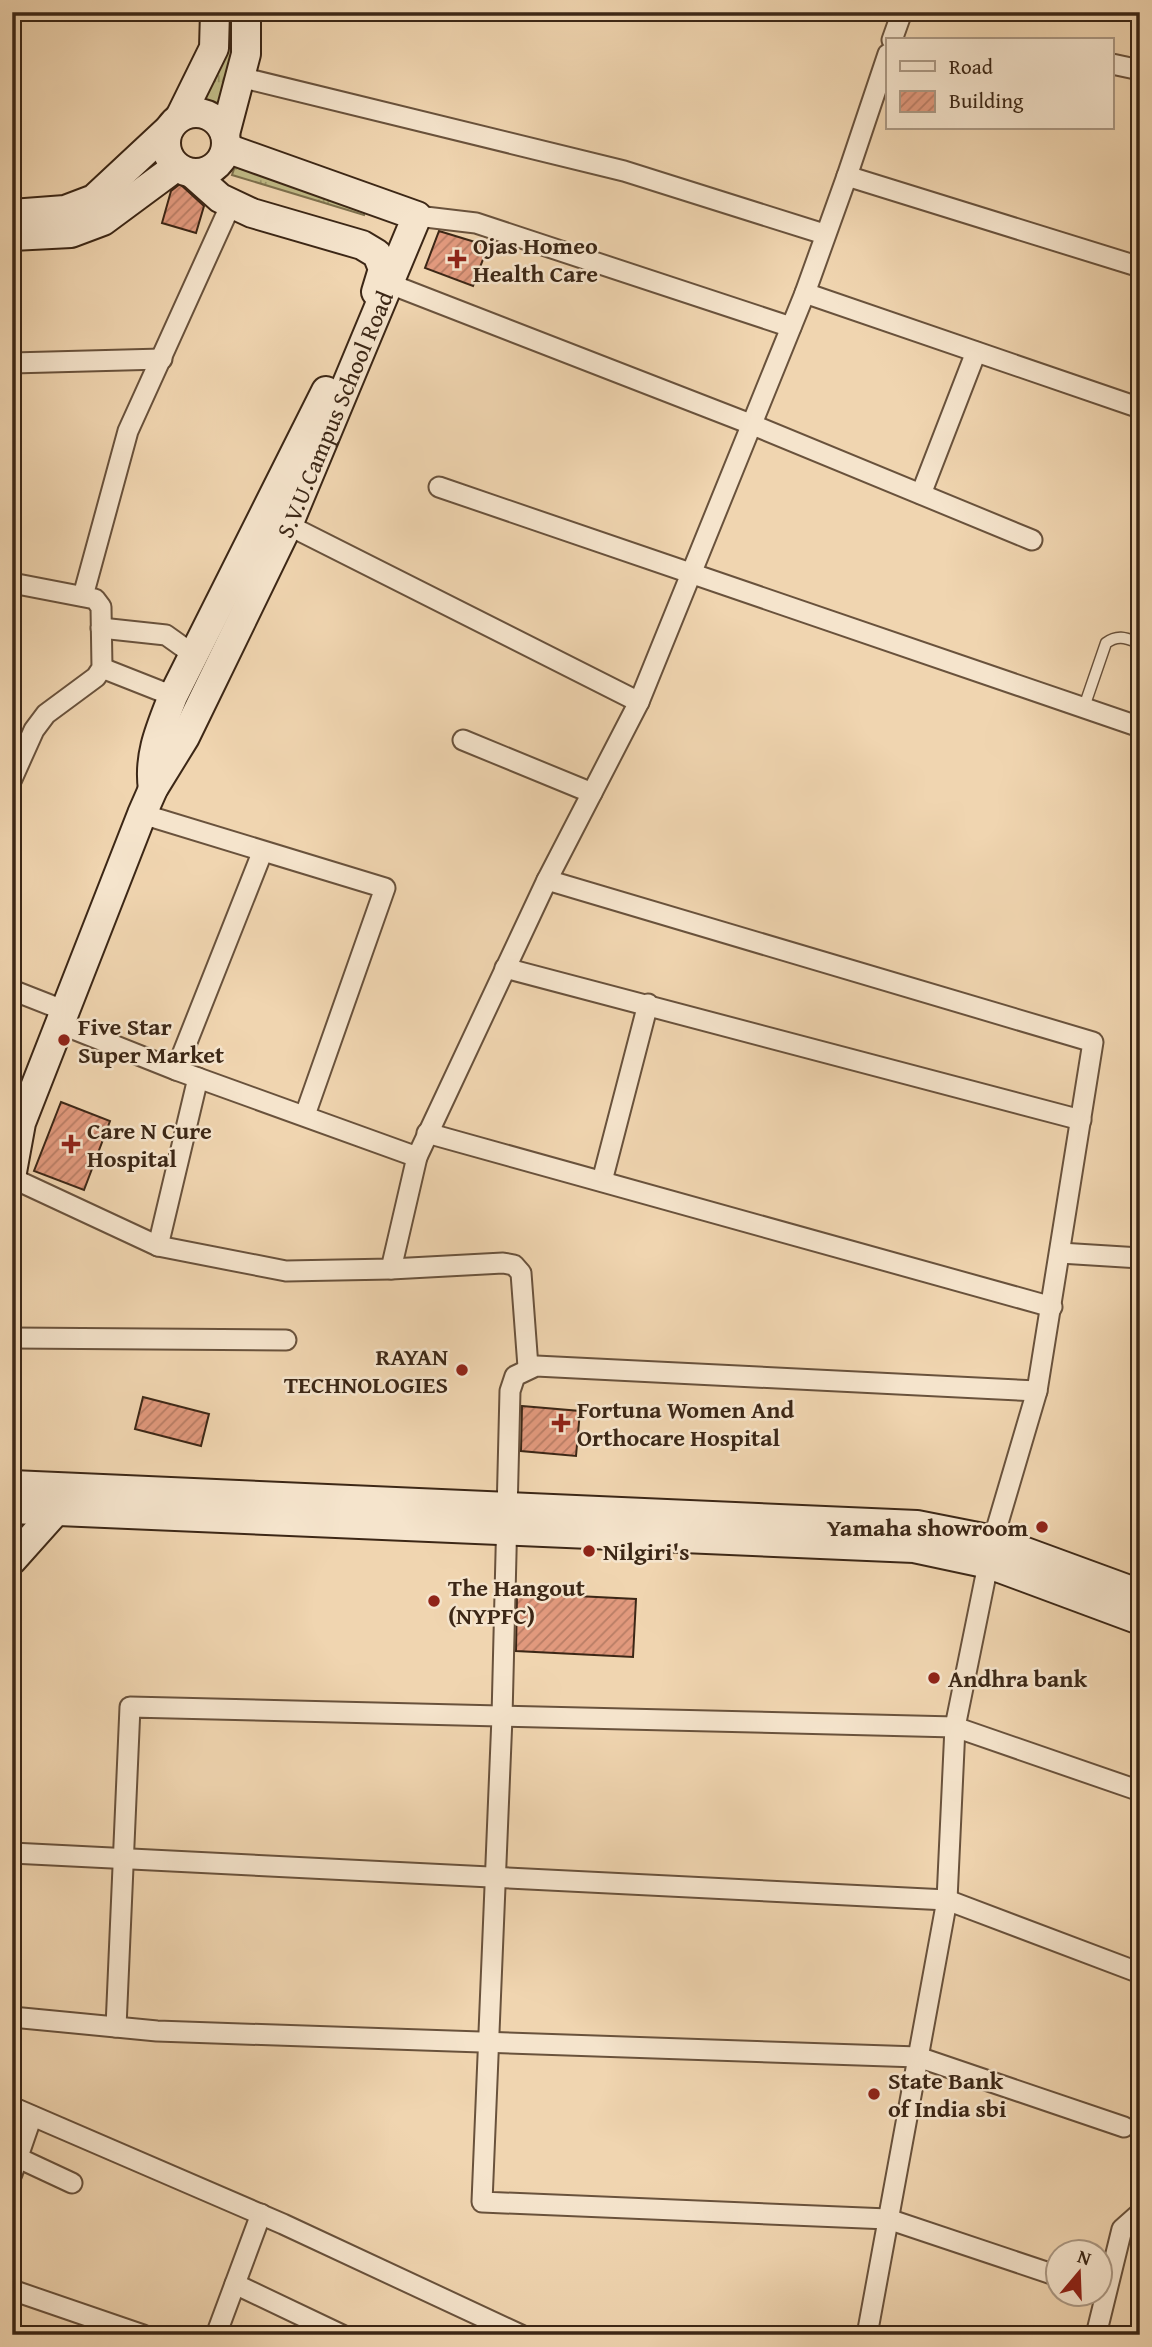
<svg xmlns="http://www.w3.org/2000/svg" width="1152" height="2347" font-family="'Gentium Book Plus',serif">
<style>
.grass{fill:url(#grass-tufts);stroke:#7e714e;stroke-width:2}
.building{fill:url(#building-hatch);stroke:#3c2716;stroke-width:2}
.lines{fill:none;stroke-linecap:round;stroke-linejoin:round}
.lane-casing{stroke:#69523c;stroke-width:13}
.street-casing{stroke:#69523c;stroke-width:23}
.secondary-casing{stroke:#3c2716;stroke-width:32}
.lane{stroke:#f5e4cc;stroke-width:10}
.street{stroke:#f5e4cc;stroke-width:19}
.secondary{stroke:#f5e4cc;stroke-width:28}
.poi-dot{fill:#8f2418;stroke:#f5e4cc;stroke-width:2.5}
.labels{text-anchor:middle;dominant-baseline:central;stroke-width:5;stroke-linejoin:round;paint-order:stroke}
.poi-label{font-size:24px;font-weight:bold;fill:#3c2716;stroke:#f5e4cc;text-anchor:start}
.street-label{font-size:24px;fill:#3c2716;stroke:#f5e4cc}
</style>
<defs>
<pattern id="grass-tufts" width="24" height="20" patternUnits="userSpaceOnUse" patternTransform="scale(1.75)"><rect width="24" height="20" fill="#c0bb87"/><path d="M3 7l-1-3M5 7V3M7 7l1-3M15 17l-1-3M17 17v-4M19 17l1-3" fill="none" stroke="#9d986d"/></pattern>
<pattern id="building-hatch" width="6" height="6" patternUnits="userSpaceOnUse" patternTransform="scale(1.75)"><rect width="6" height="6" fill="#e1997d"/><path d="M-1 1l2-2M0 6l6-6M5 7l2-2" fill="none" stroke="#b87d65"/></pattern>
</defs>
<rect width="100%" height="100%" fill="#f0d5b0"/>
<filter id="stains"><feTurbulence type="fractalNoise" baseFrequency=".00286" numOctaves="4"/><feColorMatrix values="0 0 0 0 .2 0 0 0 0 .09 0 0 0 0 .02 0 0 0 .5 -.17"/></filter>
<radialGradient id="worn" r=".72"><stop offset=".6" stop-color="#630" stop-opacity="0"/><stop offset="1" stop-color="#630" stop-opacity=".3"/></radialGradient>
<g class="grass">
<polygon points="229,38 236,41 222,110 204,103"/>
<polygon points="236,163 367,202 364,215 232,175"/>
</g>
<g class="building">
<polygon points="180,184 204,206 196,233 162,223 171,191"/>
<polygon points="439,231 488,246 473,286 425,268"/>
<polygon points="61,1102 110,1121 84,1190 34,1171"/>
<polygon points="143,1397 209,1414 201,1446 135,1429"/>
<polygon points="522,1406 580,1411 576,1456 521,1451"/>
<polygon points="517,1593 636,1599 633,1657 516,1651"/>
</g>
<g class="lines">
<defs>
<path id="lane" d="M 1084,707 L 1106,643 C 1118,634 1126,638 1140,643"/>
<g id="street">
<polyline points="892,40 902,12"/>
<polyline points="888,54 847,176 1140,267"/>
<polyline points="1112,64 1140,70"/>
<polyline points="240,77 624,171 824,234"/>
<polyline points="417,216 476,223 791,327"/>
<polyline points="390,284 753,425 1032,540"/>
<polyline points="805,293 1140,408"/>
<polyline points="12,363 162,359"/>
<polyline points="439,487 1140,727"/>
<polyline points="921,494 976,352"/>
<polyline points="288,525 639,702"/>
<polyline points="12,583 95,599 101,607 102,668 96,677 46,714 34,730 12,779"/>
<polyline points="83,596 128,431 231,204"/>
<polyline points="101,628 166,635 194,655"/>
<polyline points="102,668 173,696"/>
<polyline points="463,740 592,793"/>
<polyline points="142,814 385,888 305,1115"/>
<polyline points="547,880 1093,1042 1037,1391 993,1540 955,1727 947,1900 867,2335"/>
<polyline points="505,968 1081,1120"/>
<polyline points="12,990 63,1010"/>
<polyline points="58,1023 176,1070 417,1157 547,880 639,702 805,293 847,176"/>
<polyline points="176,1070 262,853"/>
<polyline points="427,1133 1052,1307"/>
<polyline points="12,1178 158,1246 286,1271 391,1269 417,1157"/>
<polyline points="602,1181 648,1004"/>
<polyline points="158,1246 198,1078"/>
<polyline points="1060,1253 1140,1258"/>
<polyline points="391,1269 503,1263 514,1265 521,1273 528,1367"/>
<polyline points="12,1338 286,1340"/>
<polyline points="1037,1391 536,1366 515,1376 510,1391 502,1717 482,2202 888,2219 1058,2276"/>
<polyline points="12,1853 947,1900 1140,1973"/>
<polyline points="12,2017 157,2031 918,2057 1124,2127"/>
<polyline points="116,2027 130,1707 955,1727 1140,1791"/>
<polyline points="12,2107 283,2224 521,2335"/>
<polyline points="12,2155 72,2183"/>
<polyline points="12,2174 32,2116"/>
<polyline points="235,2284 342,2335"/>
<polyline points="12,2290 143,2335"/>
<polyline points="216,2335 261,2214"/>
<polyline points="1096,2335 1122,2229 1140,2213"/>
</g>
<g id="secondary">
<circle cx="196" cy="143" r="30"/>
<polyline points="180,117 214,48 215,12"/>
<polyline points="225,134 246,54 246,12"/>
<polyline points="193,174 220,198 252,213 362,245 377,254 383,269 376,292"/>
<polyline points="12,214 65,210 94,199 168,130"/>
<polyline points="12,236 71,233 103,221 176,167"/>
<path d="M 153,789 C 148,755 161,727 173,696 L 326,391"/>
<path id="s1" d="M 12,1172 L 21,1123 L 142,814 L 153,789 L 185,737 L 288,525 L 417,216 L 226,148"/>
<polyline points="12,1485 917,1525 993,1540 1140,1594"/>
<polyline points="12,1509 914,1548 989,1564 1140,1620"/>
<polyline points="12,1560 54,1513"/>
</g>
</defs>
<use href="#lane" class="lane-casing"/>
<use href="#street" class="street-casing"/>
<use href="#secondary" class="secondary-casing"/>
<use href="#lane" class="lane"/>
<use href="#street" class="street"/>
<use href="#secondary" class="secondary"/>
</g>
<g class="poi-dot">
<path d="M453.5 248.5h7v7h7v7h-7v7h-7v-7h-7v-7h7z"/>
<circle cx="64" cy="1040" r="7"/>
<path d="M67.5 1133.5h7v7h7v7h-7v7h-7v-7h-7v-7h7z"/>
<circle cx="462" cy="1370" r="7"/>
<path d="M557.5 1412.5h7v7h7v7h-7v7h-7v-7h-7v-7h7z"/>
<circle cx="1042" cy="1527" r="7"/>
<circle cx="589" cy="1551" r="7"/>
<circle cx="434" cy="1601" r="7"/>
<circle cx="934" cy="1678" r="7"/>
<circle cx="874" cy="2094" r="7"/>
</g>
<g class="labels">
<g class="poi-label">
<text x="473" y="245">Ojas Homeo<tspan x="473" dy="28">Health Care</tspan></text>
<text x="78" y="1026">Five Star<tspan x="78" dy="28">Super Market</tspan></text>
<text x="87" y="1130">Care N Cure<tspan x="87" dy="28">Hospital</tspan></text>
<text x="448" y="1356" text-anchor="end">RAYAN<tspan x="448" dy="28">TECHNOLOGIES</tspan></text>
<text x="577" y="1409">Fortuna Women And<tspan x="577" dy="28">Orthocare Hospital</tspan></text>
<text x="1028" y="1527" text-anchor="end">Yamaha showroom</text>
<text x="603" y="1551">Nilgiri's</text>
<text x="448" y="1587">The Hangout<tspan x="448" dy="28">(NYPFC)</tspan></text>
<text x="948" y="1678">Andhra bank</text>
<text x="888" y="2080">State Bank<tspan x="888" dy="28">of India sbi</tspan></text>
</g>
<g class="street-label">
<text stroke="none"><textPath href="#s1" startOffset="826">S.V.U.Campus School Road</textPath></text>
</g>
</g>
<rect width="1152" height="2347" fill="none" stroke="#f0d5b0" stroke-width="42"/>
<rect x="14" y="14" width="1124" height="2319" fill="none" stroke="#3c2716" stroke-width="3.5"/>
<rect x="21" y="21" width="1110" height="2305" fill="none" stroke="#3c2716" stroke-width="2"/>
<rect x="886" y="38" width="228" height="91" fill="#f5e4cc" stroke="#ab9883" stroke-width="2"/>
<rect x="900" y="61" width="35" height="10" fill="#f5e4cc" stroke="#ab9883" stroke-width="2"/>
<text x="949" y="74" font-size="21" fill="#3c2716">Road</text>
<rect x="900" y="91" width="35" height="21" fill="url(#building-hatch)" stroke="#ab9883" stroke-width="2"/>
<text x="949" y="108" font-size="21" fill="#3c2716">Building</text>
<g transform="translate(1079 2273) rotate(19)"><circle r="33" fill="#f5e4cc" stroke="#ab9883" stroke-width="2"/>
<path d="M0-5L12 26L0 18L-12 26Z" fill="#8f2418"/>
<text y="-10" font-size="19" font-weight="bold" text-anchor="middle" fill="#3c2716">N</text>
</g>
<rect width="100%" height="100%" filter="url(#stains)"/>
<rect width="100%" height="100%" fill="url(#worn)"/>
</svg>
